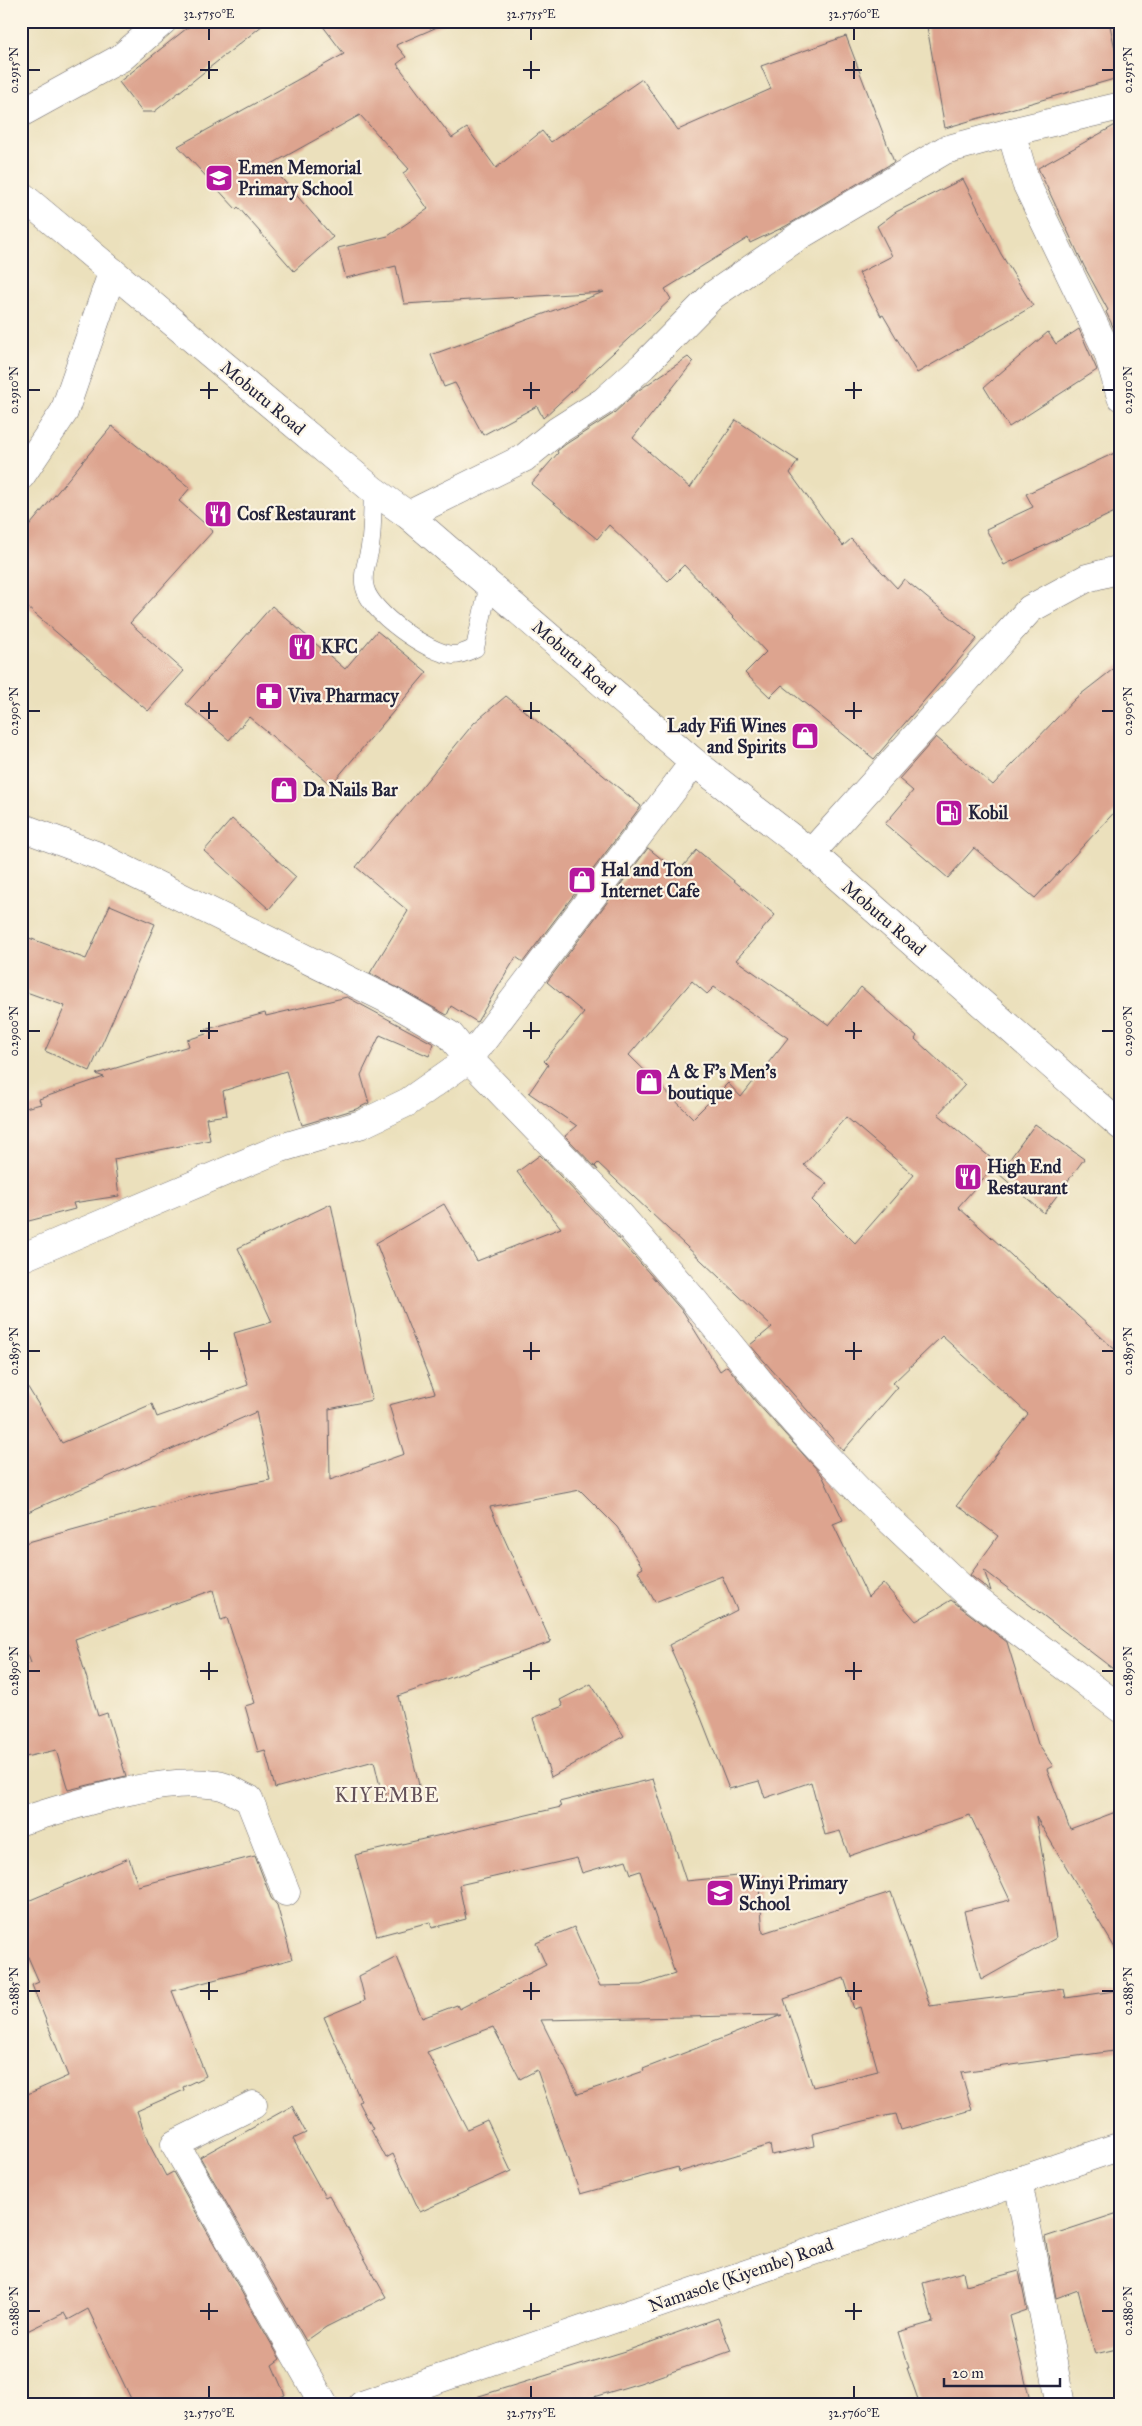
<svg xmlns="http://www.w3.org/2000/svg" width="1142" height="2426" font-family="'IM FELL Great Primer',serif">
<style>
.building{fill:#dda48f;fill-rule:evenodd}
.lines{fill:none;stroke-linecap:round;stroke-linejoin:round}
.service-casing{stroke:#686468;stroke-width:19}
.minor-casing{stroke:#686468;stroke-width:29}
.tertiary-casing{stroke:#686468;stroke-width:29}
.secondary-casing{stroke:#686468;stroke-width:29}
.service{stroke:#fff;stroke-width:18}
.minor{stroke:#fff;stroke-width:28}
.tertiary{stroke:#fff;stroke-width:28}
.secondary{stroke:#fff;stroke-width:28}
.ticks{fill:none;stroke:#22223b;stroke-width:2}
.labels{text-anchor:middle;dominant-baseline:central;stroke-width:4.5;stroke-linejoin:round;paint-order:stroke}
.poi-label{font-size:18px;font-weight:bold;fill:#22223b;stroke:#fcf5e5;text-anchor:start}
.street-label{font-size:18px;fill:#22223b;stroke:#fcf5e5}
.quarter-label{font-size:20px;letter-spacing:1px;fill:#635058;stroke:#fcf5e5}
.neatline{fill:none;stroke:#22223b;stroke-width:2}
.ticks-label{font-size:12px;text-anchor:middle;fill:#22223b}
</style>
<rect width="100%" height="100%" fill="#fcf5e5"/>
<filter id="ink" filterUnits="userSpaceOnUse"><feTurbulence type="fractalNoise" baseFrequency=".02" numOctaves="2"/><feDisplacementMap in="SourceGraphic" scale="10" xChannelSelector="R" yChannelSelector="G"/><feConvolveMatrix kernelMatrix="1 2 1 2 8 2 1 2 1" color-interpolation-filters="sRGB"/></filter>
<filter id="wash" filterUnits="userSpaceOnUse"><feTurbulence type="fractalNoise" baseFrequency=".0096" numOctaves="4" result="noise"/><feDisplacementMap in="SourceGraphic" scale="20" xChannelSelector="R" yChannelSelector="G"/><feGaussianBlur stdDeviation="1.12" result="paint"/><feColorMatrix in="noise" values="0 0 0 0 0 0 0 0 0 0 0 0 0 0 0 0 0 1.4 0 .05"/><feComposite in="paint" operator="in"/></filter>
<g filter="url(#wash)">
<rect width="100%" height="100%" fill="#ebe0bc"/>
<g id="blocks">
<g class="building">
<polygon points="196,21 268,21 154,112 142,112 119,82"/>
<polygon points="319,21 451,21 396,45 406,57 397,64 452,138 467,128 496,168 542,131 551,142 642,79 678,130 771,89 761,66 846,36 894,162 786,226 750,243 748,238 665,289 671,299 543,418 537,406 483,435 455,383 444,387 431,355 604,292 404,304 396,266 346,278 338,248 388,236 428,209 403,173 409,169 360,115 270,165 333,237 294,271 238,207 236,209 178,146 344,54"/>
<polygon points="926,21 1109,21 1121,77 945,128"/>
<polygon points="1121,122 1121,343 1106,312 1108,310 1084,266 1038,168"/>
<polygon points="963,179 1001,254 1033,306 917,373 883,315 881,316 859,273 892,256 877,226 896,212"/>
<polygon points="1079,329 1097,370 1009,427 984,387 1048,332 1056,344"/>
<polygon points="688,357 693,362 633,438 690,488 736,420 798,461 790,473 843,546 851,539 897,588 904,579 977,639 874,759 782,685 770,697 745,673 766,652 684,565 668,581 609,525 597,539 531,484 558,453 557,451 566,444 613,414 639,390"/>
<polygon points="112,426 190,488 179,501 213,531 130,623 184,671 148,711 21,602 21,536"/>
<polygon points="1121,450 1121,509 1004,565 986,529 1033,507 1026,494"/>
<polygon points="272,606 345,669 377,631 427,672 331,785 249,717 229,740 186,704"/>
<polygon points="1121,663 1121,805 1035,898 974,848 948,878 885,824 913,791 899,779 936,737 993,785 1076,698"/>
<polygon points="506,696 641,806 523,962 516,957 477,1022 451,1006 447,1015 370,973 408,911 356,867 474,723"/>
<polygon points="232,819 296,877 269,909 204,851"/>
<path d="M 648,848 L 678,872 L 697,850 L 775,915 L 736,960 L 829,1025 L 861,987 L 917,1036 L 915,1039 L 965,1085 L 938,1114 L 997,1163 L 958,1207 L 1121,1355 L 1121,1675 L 984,1570 L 991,1591 L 970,1575 L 998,1536 L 957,1505 L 1028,1414 L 942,1336 L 893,1383 L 898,1387 L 843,1451 L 750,1345 L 772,1327 L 598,1163 L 595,1166 L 598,1170 L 565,1136 L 577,1126 L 529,1093 L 548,1065 L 544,1061 L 584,1013 L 547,982 ZM 692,981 L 707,994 L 714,987 L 788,1038 L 741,1097 L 728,1083 L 693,1118 L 629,1055 ZM 846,1117 L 914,1175 L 855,1243 L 812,1200 L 827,1183 L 804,1165 Z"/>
<polygon points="110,905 155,924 90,1071 45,1051 65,1006 21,990 21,935 86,959"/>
<polygon points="347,997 434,1044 429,1056 380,1035 361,1075 369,1103 356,1109 302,1125 286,1071 223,1091 227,1115 206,1118 210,1140 114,1159 119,1196 73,1203 75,1209 21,1223 21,1109 41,1104 39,1099 104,1077 96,1074 189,1046 187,1040 206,1034 204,1030 265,1013 266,1016"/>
<polygon points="1035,1124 1084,1159 1044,1213 999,1174"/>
<polygon points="540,1155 607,1225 684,1313 720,1371 727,1366 756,1402 822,1475 843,1520 833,1524 868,1597 883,1583 916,1621 951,1600 1007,1642 1038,1744 1053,1766 1047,1769 1070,1829 1121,1810 1121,1958 1036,1817 1056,1938 981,1980 964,1911 1010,1900 970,1815 849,1856 840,1831 825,1835 811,1782 765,1798 759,1781 729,1789 698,1710 669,1645 737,1610 722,1576 655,1602 638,1571 643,1568 617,1527 580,1490 490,1507 551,1642 398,1696 419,1785 382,1795 374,1761 275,1788 265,1750 258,1752 245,1706 255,1703 227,1618 221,1620 213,1590 75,1639 98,1716 107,1713 126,1776 68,1790 56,1750 21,1758 21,1666 31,1663 21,1636 21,1544 209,1492 270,1480 256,1412 21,1515 21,1376 62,1443 152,1404 157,1417 248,1385 234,1333 272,1322 238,1248 331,1204 372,1400 329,1409 330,1480 404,1454 389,1405 435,1393 376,1243 444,1204 477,1261 561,1228 517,1172"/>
<polygon points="591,1684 624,1736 551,1777 533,1718 563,1706 560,1700"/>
<path d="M 653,1779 L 686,1881 L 758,1874 L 763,1933 L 891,1892 L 930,2006 L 1064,1989 L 1066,1998 L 1121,1990 L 1121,2050 L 961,2072 L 972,2110 L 901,2130 L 896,2114 L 880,2117 L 812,2134 L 814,2146 L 772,2155 L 770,2145 L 679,2172 L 678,2167 L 580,2194 L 537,2070 L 520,2079 L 493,2027 L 427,2052 L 467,2129 L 487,2120 L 511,2171 L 420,2212 L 393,2154 L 386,2158 L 371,2130 L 373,2129 L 359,2102 L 361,2101 L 324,2017 L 365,2000 L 359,1976 L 397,1957 L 422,2018 L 457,2005 L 459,2009 L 546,1965 L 536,1943 L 574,1927 L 600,1986 L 641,1985 L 675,1974 L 640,1871 L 631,1874 L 626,1860 L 582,1873 L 577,1858 L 459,1885 L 466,1919 L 432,1928 L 430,1922 L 377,1936 L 355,1855 L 561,1807 L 559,1802 ZM 844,1978 L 854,2009 L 860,2007 L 878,2071 L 813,2087 L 784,1999 ZM 782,2015 L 643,2069 L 644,2071 L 578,2094 L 541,2020 Z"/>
<polygon points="255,1856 271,1898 277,1905 292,1959 172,1991 206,2076 183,2087 184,2090 137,2111 148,2142 166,2176 173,2172 280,2359 272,2365 285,2395 263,2405 134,2405 88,2309 68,2320 64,2313 21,2334 21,2097 68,2076 32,1985 39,1982 21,1941 21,1904 129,1858 138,1886"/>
<polygon points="292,2106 306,2133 293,2139 325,2197 329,2195 386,2297 326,2327 306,2341 200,2157"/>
<polygon points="1121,2212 1121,2348 1095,2354 1078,2290 1056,2298 1045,2237"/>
<polygon points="1019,2271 1027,2310 1010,2316 1031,2405 920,2405 907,2368 909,2368 898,2332 933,2322 923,2283 963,2272 966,2285"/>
<polygon points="718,2318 731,2351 640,2383 567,2405 477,2405 476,2397 626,2351"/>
</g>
</g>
</g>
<g filter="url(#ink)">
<use href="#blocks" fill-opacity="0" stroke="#686468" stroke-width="1"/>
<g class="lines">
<defs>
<g id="service">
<path d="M 373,490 C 372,508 373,528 370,547 C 368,561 361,574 365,588 C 371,613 428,653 453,655 C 460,655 469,651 475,648 L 489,584"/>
<polyline points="418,2385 425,2405"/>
</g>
<g id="minor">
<polyline points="1121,106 1011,132 1026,183 1108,353 1121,397"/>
<polyline points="21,113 121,58 163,21"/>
<polyline points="21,476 64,412 112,273"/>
<polyline points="408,515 524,458 557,431 604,401 643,366 713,295 799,236 945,150 1011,132"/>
<polyline points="21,827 96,855 397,1004 450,1035 469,1059 619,1214 696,1303 768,1392 814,1444 862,1494 966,1592 1121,1709"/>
<polyline points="811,853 1030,609 1087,578 1121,569"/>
<polyline points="21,1258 281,1148 362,1124 408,1102 469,1059 694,762"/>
<path d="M 21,1821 C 78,1804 159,1776 217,1785 C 228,1786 239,1795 249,1799 L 286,1892"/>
<polyline points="253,2105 175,2144 324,2405"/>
<polyline points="1018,2181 1061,2405"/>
</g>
<polyline id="tertiary" points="21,195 373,490 408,515 694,762 811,853 1121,1126"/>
<polyline id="secondary" points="362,2405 1121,2146"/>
</defs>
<use href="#service" class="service-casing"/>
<use href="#minor" class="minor-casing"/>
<use href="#tertiary" class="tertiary-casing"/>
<use href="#secondary" class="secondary-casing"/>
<use href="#service" class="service"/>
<use href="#minor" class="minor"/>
<use href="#tertiary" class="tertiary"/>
<use href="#secondary" class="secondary"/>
</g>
</g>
<path class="ticks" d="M 209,28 L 209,40M 531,28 L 531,40M 854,28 L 854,40M 209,61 L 209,79M 531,61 L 531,79M 854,61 L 854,79M 28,70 L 40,70M 200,70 L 218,70M 523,70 L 540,70M 845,70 L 862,70M 1102,70 L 1114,70M 209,382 L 209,399M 531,382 L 531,399M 854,382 L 854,399M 28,390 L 40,390M 200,390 L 218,390M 523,390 L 540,390M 845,390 L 862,390M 1102,390 L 1114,390M 209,702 L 209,719M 531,702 L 531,719M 854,702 L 854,719M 28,711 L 40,711M 200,711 L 218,711M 523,711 L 540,711M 845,711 L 862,711M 1102,711 L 1114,711M 209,1022 L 209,1039M 531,1022 L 531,1039M 854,1022 L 854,1039M 28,1031 L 40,1031M 200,1031 L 218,1031M 523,1031 L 540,1031M 845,1031 L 862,1031M 1102,1031 L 1114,1031M 209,1342 L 209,1360M 531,1342 L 531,1360M 854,1342 L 854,1360M 28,1351 L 40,1351M 200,1351 L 218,1351M 523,1351 L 540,1351M 845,1351 L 862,1351M 1102,1351 L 1114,1351M 209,1662 L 209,1680M 531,1662 L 531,1680M 854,1662 L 854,1680M 28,1671 L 40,1671M 200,1671 L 218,1671M 523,1671 L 540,1671M 845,1671 L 862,1671M 1102,1671 L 1114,1671M 209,1982 L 209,2000M 531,1982 L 531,2000M 854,1982 L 854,2000M 28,1991 L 40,1991M 200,1991 L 218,1991M 523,1991 L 540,1991M 845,1991 L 862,1991M 1102,1991 L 1114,1991M 209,2303 L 209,2320M 531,2303 L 531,2320M 854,2303 L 854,2320M 28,2311 L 40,2311M 200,2311 L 218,2311M 523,2311 L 540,2311M 845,2311 L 862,2311M 1102,2311 L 1114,2311M 209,2386 L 209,2398M 531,2386 L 531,2398M 854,2386 L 854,2398"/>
<defs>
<symbol id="school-square" viewBox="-11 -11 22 22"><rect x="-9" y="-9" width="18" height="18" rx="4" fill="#b5179e" stroke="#fcf5e5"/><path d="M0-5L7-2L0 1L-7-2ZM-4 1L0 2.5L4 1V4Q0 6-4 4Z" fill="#fff"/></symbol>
<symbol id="restaurant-square" viewBox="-11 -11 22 22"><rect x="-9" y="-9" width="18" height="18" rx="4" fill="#b5179e" stroke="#fcf5e5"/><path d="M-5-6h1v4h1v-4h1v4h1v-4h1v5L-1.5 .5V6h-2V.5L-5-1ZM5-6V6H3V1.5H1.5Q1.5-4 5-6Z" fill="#fff"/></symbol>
<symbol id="pharmacy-square" viewBox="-11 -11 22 22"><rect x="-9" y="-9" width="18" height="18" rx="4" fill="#b5179e" stroke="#fcf5e5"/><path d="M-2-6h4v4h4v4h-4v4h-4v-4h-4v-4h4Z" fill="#fff"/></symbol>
<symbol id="shop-square" viewBox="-11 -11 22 22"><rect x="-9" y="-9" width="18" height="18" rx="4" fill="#b5179e" stroke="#fcf5e5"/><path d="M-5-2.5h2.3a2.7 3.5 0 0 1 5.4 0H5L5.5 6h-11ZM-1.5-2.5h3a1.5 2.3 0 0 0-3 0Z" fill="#fff"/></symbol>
<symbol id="fuel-square" viewBox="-11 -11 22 22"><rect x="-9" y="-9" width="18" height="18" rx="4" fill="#b5179e" stroke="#fcf5e5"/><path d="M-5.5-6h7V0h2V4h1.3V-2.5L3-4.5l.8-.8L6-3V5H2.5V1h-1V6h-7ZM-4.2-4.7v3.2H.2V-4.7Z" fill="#fff"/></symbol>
</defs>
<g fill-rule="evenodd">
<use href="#school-square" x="203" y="162" width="32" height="32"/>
<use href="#restaurant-square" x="202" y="498" width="32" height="32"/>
<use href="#restaurant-square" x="286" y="631" width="32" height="32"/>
<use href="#pharmacy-square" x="253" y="680" width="32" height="32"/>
<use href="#shop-square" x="789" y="720" width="32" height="32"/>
<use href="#shop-square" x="268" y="774" width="32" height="32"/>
<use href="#fuel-square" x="933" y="797" width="32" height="32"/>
<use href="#shop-square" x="566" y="864" width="32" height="32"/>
<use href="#shop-square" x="633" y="1066" width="32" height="32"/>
<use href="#restaurant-square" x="952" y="1161" width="32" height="32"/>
<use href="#school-square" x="704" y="1877" width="32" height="32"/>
</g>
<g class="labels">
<g class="poi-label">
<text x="238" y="168">Emen Memorial<tspan x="238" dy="21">Primary School</tspan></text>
<text x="237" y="514">Cosf Restaurant</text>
<text x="321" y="647">KFC</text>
<text x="288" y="696">Viva Pharmacy</text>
<text x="786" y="726" text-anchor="end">Lady Fifi Wines<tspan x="786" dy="21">and Spirits</tspan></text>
<text x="303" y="790">Da Nails Bar</text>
<text x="968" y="813">Kobil</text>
<text x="601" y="870">Hal and Ton<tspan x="601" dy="21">Internet Cafe</tspan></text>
<text x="668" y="1072">A &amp; F's Men's<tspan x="668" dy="21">boutique</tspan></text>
<text x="987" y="1167">High End<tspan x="987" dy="21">Restaurant</tspan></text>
<text x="739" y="1883">Winyi Primary<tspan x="739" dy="21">School</tspan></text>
</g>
<g class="street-label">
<text transform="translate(263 398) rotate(40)">Mobutu Road</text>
<text transform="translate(574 658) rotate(41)">Mobutu Road</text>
<text transform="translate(884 918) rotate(41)">Mobutu Road</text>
<text transform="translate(741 2275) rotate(-19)">Namasole (Kiyembe) Road</text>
</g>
<g class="quarter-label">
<text x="387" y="1795">KIYEMBE</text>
</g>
</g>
<rect width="1142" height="2426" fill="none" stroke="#fcf5e5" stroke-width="55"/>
<path d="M944 2378v8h116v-8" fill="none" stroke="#22223b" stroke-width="2.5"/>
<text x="952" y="2378" font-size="15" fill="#22223b" stroke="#fcf5e5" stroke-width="4" paint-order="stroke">20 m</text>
<rect x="28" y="28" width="1086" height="2370" class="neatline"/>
<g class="ticks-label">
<text x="209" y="18">32.5750°E</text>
<text x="531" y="18">32.5755°E</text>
<text x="854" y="18">32.5760°E</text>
<text transform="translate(14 70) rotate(-90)" y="4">0.2915°N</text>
<text transform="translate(1128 70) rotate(-90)" y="4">0.2915°N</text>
<text transform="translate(14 390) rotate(-90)" y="4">0.2910°N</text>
<text transform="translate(1128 390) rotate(-90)" y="4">0.2910°N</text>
<text transform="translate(14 711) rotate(-90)" y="4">0.2905°N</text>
<text transform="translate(1128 711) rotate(-90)" y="4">0.2905°N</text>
<text transform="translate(14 1031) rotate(-90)" y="4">0.2900°N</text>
<text transform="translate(1128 1031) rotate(-90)" y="4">0.2900°N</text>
<text transform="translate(14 1351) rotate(-90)" y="4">0.2895°N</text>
<text transform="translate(1128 1351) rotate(-90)" y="4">0.2895°N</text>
<text transform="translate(14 1671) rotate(-90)" y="4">0.2890°N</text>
<text transform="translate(1128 1671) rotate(-90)" y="4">0.2890°N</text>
<text transform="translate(14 1991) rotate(-90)" y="4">0.2885°N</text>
<text transform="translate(1128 1991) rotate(-90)" y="4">0.2885°N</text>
<text transform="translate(14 2311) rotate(-90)" y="4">0.2880°N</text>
<text transform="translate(1128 2311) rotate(-90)" y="4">0.2880°N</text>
<text x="209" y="2417">32.5750°E</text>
<text x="531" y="2417">32.5755°E</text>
<text x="854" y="2417">32.5760°E</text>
</g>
</svg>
